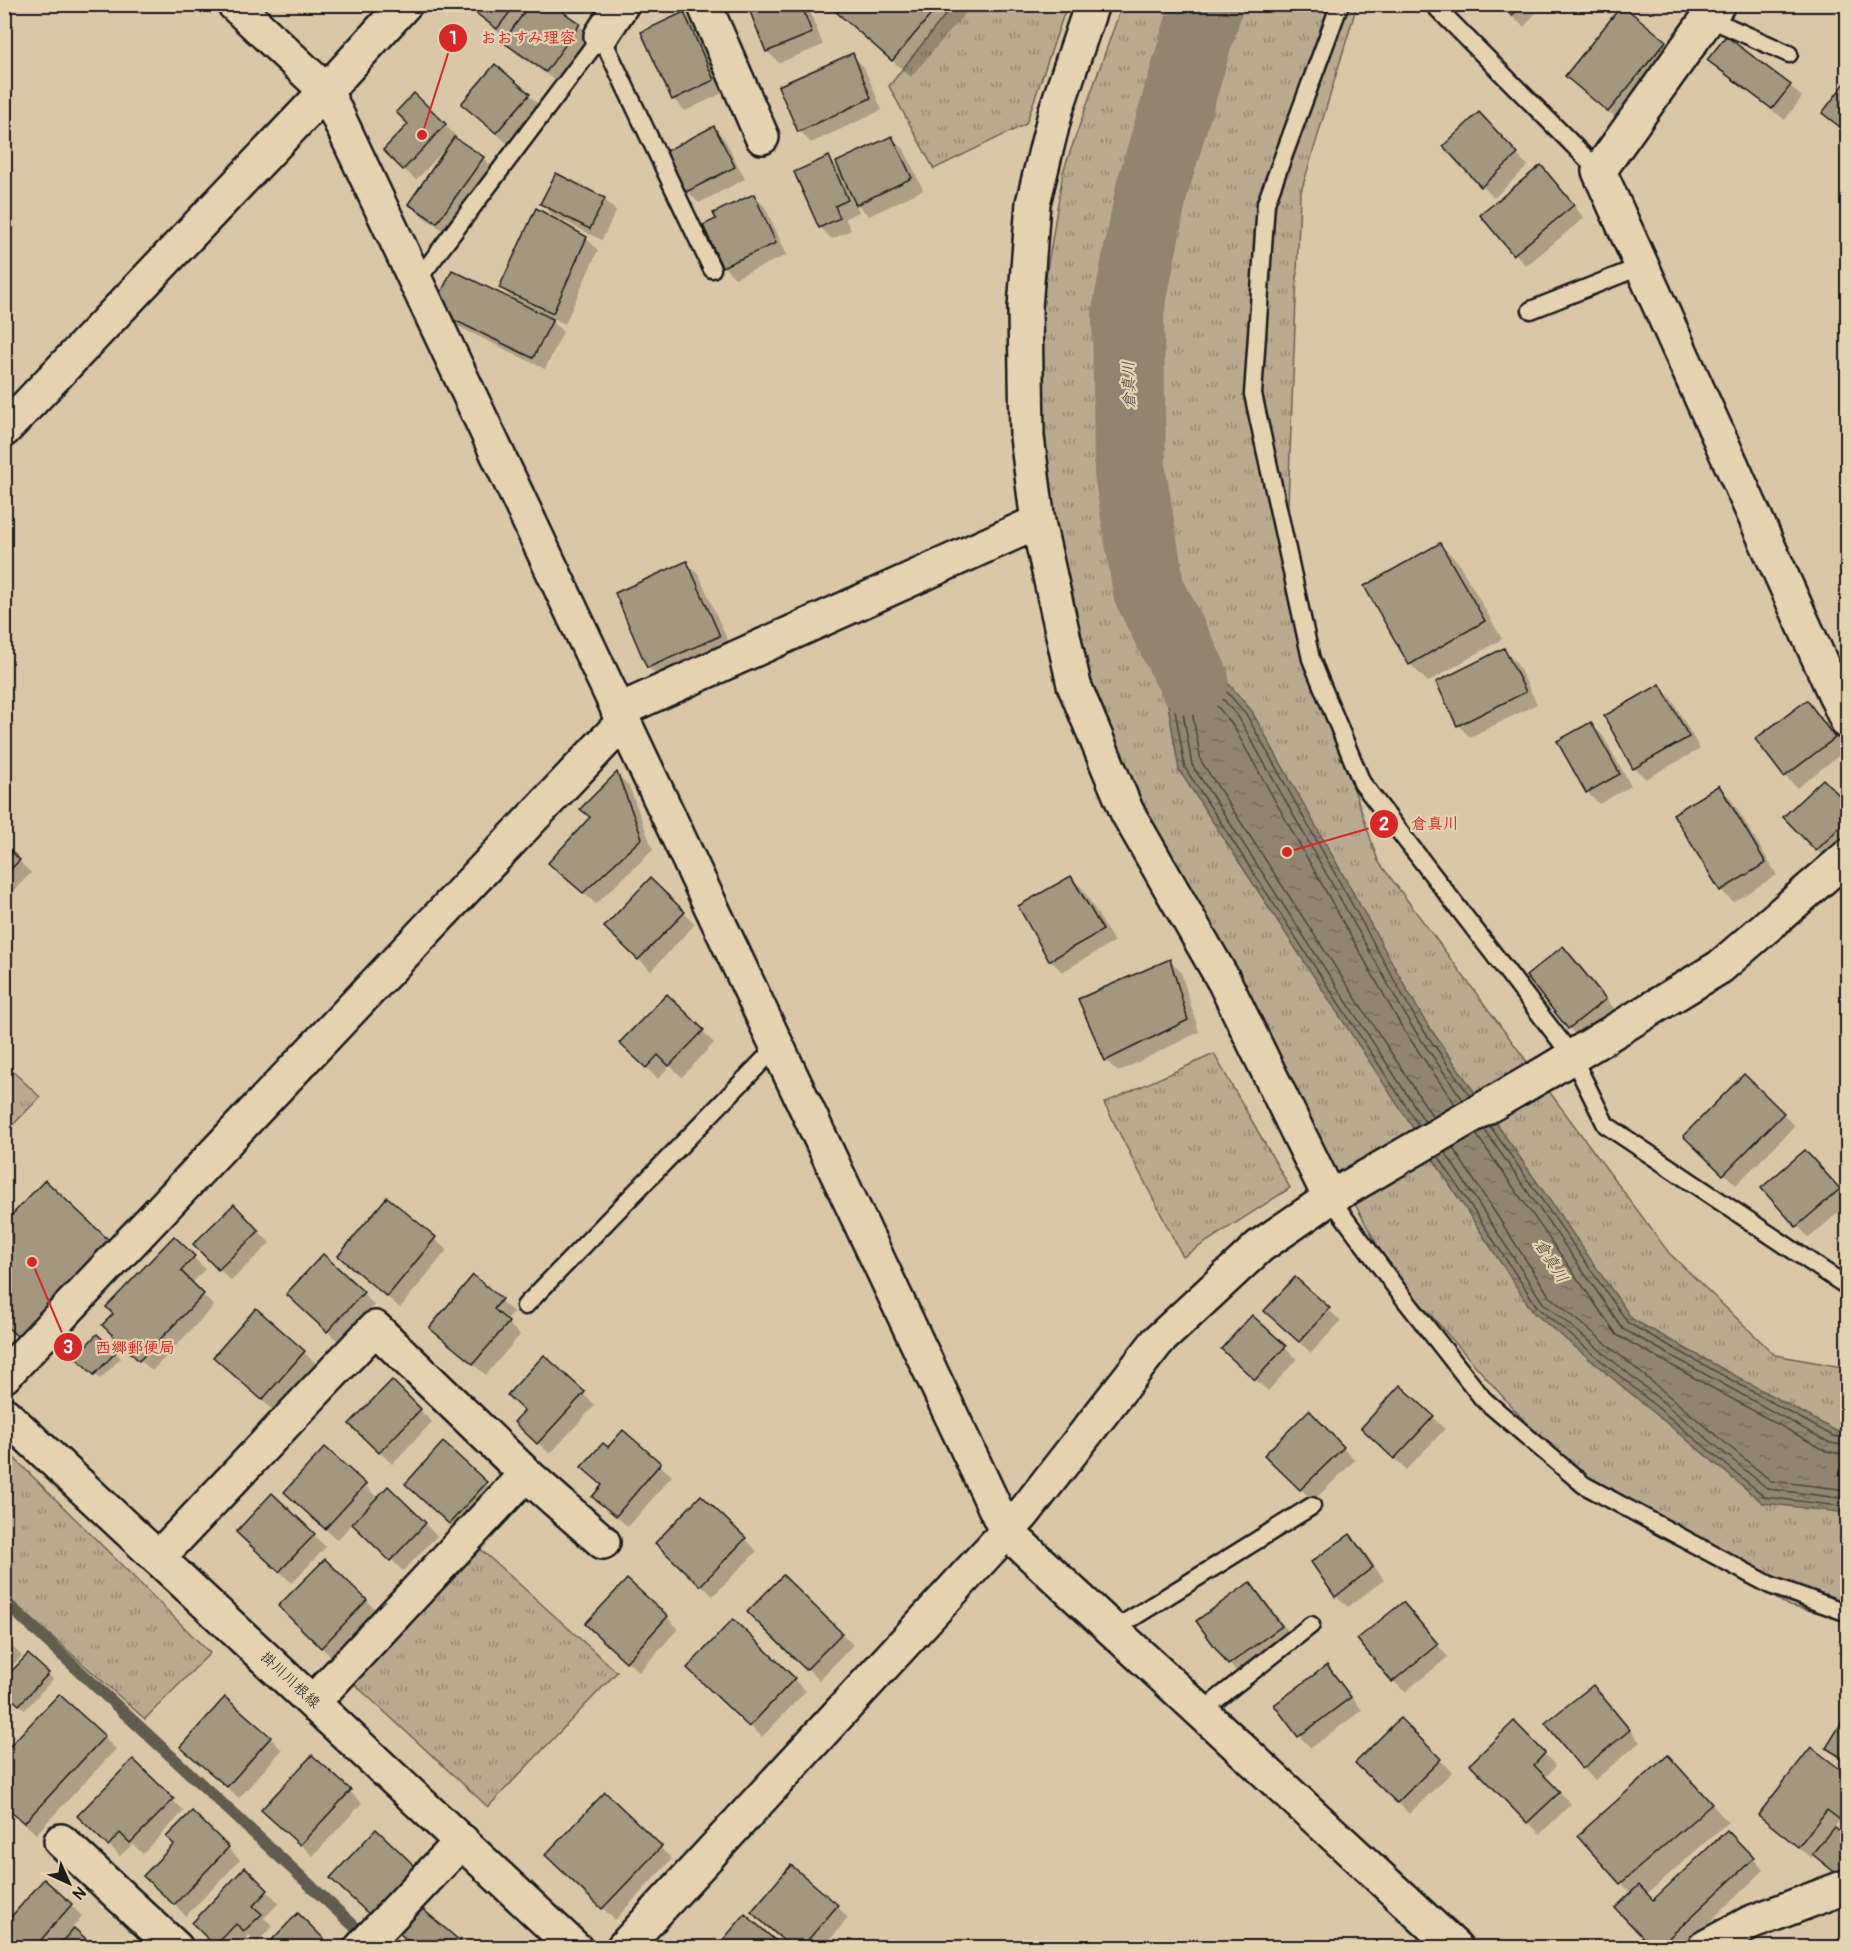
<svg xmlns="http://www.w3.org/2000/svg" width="1852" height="1952" font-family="Pangolin,'Klee One',sans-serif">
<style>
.grass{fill:url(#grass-tufts);stroke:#6b6456;stroke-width:1.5}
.water{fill:url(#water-ripples);stroke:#625b50;stroke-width:1.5}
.shadow{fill:#0003}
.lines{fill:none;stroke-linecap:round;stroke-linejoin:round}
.shore{stroke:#4b463e;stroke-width:1.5}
.stream{stroke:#625b50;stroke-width:12}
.river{stroke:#918572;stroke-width:72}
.building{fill:#a49780;stroke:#1c1c1c;stroke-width:1.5}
.service-casing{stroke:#1c1c1c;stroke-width:21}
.minor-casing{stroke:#1c1c1c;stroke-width:38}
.primary-casing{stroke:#1c1c1c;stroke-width:38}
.service{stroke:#e5d2b0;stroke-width:16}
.minor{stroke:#e5d2b0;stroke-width:33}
.primary{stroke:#e5d2b0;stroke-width:33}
.labels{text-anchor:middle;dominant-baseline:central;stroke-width:4.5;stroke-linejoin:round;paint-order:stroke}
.street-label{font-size:15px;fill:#1c1c1c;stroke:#e5d2b0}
.water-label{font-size:16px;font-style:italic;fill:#45413a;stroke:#e5d2b0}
.leader{fill:none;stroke:#d62828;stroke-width:2}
.callout-dot{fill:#d62828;stroke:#e5d2b0;stroke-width:2}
.mark-label{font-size:18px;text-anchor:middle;font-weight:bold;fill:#fff}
.callout-label{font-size:16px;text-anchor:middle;font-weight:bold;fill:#d62828;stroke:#e5d2b0;stroke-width:4.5;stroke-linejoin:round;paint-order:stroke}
</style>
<defs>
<pattern id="grass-tufts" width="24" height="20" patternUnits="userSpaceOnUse" patternTransform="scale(1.5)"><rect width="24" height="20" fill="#baab90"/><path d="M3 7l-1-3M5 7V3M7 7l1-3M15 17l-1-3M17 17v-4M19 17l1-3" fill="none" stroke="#968a75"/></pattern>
<pattern id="water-ripples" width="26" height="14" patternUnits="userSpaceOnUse" patternTransform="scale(1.5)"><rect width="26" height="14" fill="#918572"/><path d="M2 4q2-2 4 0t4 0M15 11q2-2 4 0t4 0" fill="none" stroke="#766c5d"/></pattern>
</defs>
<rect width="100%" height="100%" fill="#d9c7a7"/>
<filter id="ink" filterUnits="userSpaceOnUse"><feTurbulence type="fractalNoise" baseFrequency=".0167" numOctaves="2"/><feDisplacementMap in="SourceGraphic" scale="12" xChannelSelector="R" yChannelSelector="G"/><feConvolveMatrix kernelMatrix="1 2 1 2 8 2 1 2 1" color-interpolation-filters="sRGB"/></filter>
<g filter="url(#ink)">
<g class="grass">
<polygon points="953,5 1067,5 1026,124 934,169 889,86"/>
<polygon points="1122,5 1357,5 1300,195 1285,582 1378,861 1669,1253 1775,1355 1847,1368 1847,1619 1789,1606 1578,1482 1391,1270 1085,711 1027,394 1063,172"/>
<polygon points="1214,1054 1290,1188 1183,1257 1104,1103"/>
<polygon points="4,1063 40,1097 5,1133 4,1133"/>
<polygon points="5,1449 210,1653 145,1719 5,1595"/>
<polygon points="479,1548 617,1672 488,1807 350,1680"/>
</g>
<g class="water">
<polygon points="1189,5 1229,5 1152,189 1133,191"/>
<polygon points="1149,591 1251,710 1423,1018 1632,1319 1836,1431 1847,1432 1847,1513 1763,1503 1533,1312 1179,770"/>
</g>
<g class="shadow">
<polygon points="464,4 549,4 579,25 590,37 559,83 517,54 505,42 507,39"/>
<polygon points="748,4 807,4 823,45 779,63 767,51"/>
<polygon points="827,4 973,4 911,77"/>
<polygon points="1497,4 1543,4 1524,27"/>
<polygon points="684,14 696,26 725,92 685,111 673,99"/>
<polygon points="1665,42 1676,54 1621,122 1567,76"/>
<polygon points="852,55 864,67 882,110 811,143 800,131"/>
<polygon points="1709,60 1790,86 1802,97 1785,120 1721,71"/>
<polygon points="1848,82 1848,134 1824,113"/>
<polygon points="414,95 457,137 455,139 483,158 495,170 449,234 422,216 410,204 447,150 445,149 416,180 396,162 410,124"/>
<polygon points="529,95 540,106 508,144 463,104"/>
<polygon points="1490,126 1528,166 1494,198 1445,146"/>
<polygon points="713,128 725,140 745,179 699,203 687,191"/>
<polygon points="892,138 904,149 923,190 869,216 855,202 859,212 845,218 851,230 832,239 820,227 829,158 840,170"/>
<polygon points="1552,179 1584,218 1526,266 1482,215"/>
<polygon points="753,195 765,207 787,255 735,278 723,266"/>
<polygon points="604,199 616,211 602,240 553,216 542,204"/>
<polygon points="586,238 598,250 565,324 548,316 563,332 545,369 447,321 435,309 514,301 501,287"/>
<polygon points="1440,544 1458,562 1502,639 1428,682 1410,664"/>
<polygon points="687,563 699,575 731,648 660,679 648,667"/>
<polygon points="1504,650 1516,662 1537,704 1470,737 1458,725 1438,683"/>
<polygon points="1659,686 1671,698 1700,749 1646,779 1634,768"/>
<polygon points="1806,702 1818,713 1846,750 1797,788 1785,776 1757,739"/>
<polygon points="1591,724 1603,736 1631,786 1599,804 1587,792"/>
<polygon points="617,774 629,786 653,850 596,904 550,863 591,817"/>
<polygon points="1719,787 1731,799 1777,875 1733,902 1721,890"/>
<polygon points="1848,806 1848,843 1828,862 1785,817"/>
<polygon points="4,846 31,873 4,900"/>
<polygon points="1071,878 1083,889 1114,942 1062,972 1050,960 1020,907"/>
<polygon points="650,880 695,924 651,971 606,927"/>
<polygon points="1563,948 1575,959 1617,1012 1581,1040 1569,1028"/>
<polygon points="1169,960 1181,972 1199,1032 1118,1072 1106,1060"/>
<polygon points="667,996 714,1043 682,1077 670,1066 658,1079 621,1043"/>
<polygon points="1744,1076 1795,1126 1736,1185 1685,1136"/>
<polygon points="1817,1163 1848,1198 1848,1204 1809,1238 1763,1188"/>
<polygon points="387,1199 447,1250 400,1308 340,1256"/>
<polygon points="246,1218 270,1243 231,1281 219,1269"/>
<polygon points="174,1238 205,1269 191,1284 214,1306 152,1371 104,1325 115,1314"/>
<polygon points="473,1277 513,1312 506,1321 520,1335 486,1375 443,1339"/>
<polygon points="1295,1279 1341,1321 1311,1353 1278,1322"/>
<polygon points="363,1293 374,1305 340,1343 300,1306"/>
<polygon points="1252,1317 1297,1359 1268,1391 1235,1361"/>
<polygon points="97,1336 121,1358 100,1379 77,1357"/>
<polygon points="304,1352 316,1364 274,1411 227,1369"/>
<polygon points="544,1357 595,1405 550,1454 528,1434"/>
<polygon points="392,1382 432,1422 392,1464 351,1424"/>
<polygon points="1400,1387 1445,1429 1406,1470 1363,1428"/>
<polygon points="1309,1412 1355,1460 1313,1501 1267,1455"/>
<polygon points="623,1432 672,1476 628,1527 594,1496 603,1486 608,1449"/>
<polygon points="443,1444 498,1495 462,1535 419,1495"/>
<polygon points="365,1485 378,1499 388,1488 437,1536 403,1571 353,1523 337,1540 298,1503"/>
<polygon points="272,1495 326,1547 292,1583 249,1543"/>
<polygon points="1350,1536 1362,1548 1384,1580 1348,1607 1336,1596"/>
<polygon points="745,1539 757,1551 713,1596 669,1554"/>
<polygon points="325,1561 378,1612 333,1659 281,1606"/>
<polygon points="783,1577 853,1645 819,1680 749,1612"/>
<polygon points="1250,1584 1262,1596 1293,1639 1241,1676 1229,1664"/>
<polygon points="1403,1604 1448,1657 1405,1692 1393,1681"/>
<polygon points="667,1617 678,1629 639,1672 599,1636"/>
<polygon points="733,1621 806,1691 762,1737 701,1680"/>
<polygon points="4,1639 22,1656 4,1674"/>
<polygon points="28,1656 53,1679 25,1710 4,1690"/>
<polygon points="1327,1667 1338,1679 1362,1710 1311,1748 1299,1736 1276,1705"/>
<polygon points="1593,1687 1640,1742 1595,1780 1583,1768"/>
<polygon points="59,1696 116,1749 36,1834 4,1804"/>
<polygon points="1400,1721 1452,1772 1409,1814 1358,1763"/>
<polygon points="1514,1723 1556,1766 1545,1778 1571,1804 1540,1834 1472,1764"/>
<polygon points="270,1738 282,1750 239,1798 182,1747"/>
<polygon points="313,1757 362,1803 313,1856 275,1821"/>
<polygon points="1668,1757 1728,1822 1646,1895 1653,1902 1739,1844 1764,1870 1682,1948 1655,1948 1632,1894 1621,1883"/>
<polygon points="133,1761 184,1811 143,1854 133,1844 120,1856 80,1816"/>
<polygon points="1848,1777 1848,1827 1839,1821 1833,1829 1848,1841 1848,1875 1814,1854 1811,1858 1760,1815"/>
<polygon points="605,1794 672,1859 615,1920 559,1867"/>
<polygon points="192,1813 240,1860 186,1916 145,1876 175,1845"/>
<polygon points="245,1869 279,1903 264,1918 273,1926 257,1942 249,1935 237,1948 218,1948 194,1923"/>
<polygon points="71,1905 82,1916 72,1928 94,1948 9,1948"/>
<polygon points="837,1906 848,1918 823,1948 792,1948"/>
</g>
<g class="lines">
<g class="shore">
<polyline points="1194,4 1143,180 1145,183 1148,182 1223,4"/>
<polyline points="1202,4 1187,59 1189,62 1193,60 1215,4"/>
<polyline points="1433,1117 1201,761 1186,678 1188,675 1192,676 1232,724 1403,1029 1455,1104"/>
<polyline points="1425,1122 1192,765 1172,648 1173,645 1177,645 1239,718 1411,1025 1463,1100"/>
<polyline points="1419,1126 1185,768 1160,622 1162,619 1165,620 1246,714 1417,1021 1470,1096"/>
<polyline points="1490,1126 1628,1323 1833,1436 1848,1438"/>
<polyline points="1484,1129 1623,1329 1830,1443 1848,1446"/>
<polyline points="1476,1134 1617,1335 1826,1451 1848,1455"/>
<polyline points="1453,1148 1550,1297 1771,1481 1848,1490"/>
<polyline points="1445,1152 1543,1303 1768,1489 1848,1499"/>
<polyline points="1438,1156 1538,1308 1765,1497 1848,1507"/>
</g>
<polyline class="stream" points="4,1601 368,1939"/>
<polyline class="river" points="1193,679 1149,591 1130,472 1128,312 1152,189 1207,4"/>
</g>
<g class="building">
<polygon points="464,4 516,4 497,29"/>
<polygon points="530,4 552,4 580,24 546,72 503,42"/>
<polygon points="747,4 801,4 812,33 766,52"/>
<polygon points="827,4 940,4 892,61"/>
<polygon points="1498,4 1521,4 1512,16"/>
<polygon points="1622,5 1666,41 1608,112 1565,76"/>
<polygon points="684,12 714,80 672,100 641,32"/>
<polygon points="1726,36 1791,85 1772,109 1707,60"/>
<polygon points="853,53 871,98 798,132 778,86"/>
<polygon points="495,64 530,94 496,133 461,104"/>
<polygon points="1848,79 1848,133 1822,113"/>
<polygon points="414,93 446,124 403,170 383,150 408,124 396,112"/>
<polygon points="1479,112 1518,154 1481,187 1443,146"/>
<polygon points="714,126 735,167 686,192 664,152"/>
<polygon points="892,136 912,178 856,205 836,162"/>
<polygon points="454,137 484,157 437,223 408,204"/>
<polygon points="829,156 848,200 835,206 840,218 819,228 794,172"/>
<polygon points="1541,165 1574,205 1513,255 1480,215"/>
<polygon points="556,173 605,198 590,229 540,204"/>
<polygon points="754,194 776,243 722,267 703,225 716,219 713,213"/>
<polygon points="536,208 587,237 553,313 499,288"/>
<polygon points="452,270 553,319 533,358 433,310"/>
<polygon points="1440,543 1485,621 1409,665 1364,586"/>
<polygon points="687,561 720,636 647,668 615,593"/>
<polygon points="1504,648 1526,692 1457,726 1436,682"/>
<polygon points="1660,684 1689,737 1633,769 1604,716"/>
<polygon points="1807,700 1835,738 1784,777 1755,739"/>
<polygon points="1591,722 1620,774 1586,793 1557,741"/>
<polygon points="617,772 642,838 583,893 548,863 590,817 580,809"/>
<polygon points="1823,779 1848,804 1848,819 1816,851 1783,817"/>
<polygon points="1719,785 1766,863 1720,891 1673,814"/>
<polygon points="4,844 20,860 4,876"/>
<polygon points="1071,876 1103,930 1049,961 1018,906"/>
<polygon points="650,878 685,912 638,960 604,927"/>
<polygon points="1563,946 1606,999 1568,1029 1526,976"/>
<polygon points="1170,959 1188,1020 1105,1061 1078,999"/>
<polygon points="667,994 704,1030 669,1066 658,1055 646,1068 619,1043"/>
<polygon points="1744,1074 1784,1113 1723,1175 1683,1136"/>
<polygon points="1805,1150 1840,1189 1796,1227 1761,1188"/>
<polygon points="45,1180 113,1244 22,1341 4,1324 4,1223"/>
<polygon points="387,1197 436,1237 387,1297 338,1256"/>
<polygon points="234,1204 259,1231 218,1270 193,1244"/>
<polygon points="174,1236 195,1256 181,1271 204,1294 139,1361 102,1325 113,1314 106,1307"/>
<polygon points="323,1254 364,1292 327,1332 286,1294"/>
<polygon points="473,1275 502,1299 494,1309 509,1322 473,1364 429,1328"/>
<polygon points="1295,1277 1330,1308 1299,1342 1264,1311"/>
<polygon points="256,1308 305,1351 262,1400 213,1357"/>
<polygon points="1252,1315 1286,1346 1255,1380 1221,1349"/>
<polygon points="97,1334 116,1352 94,1375 75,1357"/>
<polygon points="544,1355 585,1392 537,1444 514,1422 524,1411 507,1395"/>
<polygon points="392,1380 421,1409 379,1453 349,1424"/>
<polygon points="1400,1385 1434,1416 1394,1459 1361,1428"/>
<polygon points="1309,1410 1344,1447 1300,1490 1264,1455"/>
<polygon points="623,1430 661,1463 616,1516 592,1497 602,1485 581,1467 603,1443 608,1447"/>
<polygon points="443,1442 487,1482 449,1524 405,1484"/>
<polygon points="325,1447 366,1484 325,1529 284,1492"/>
<polygon points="388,1486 426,1523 390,1561 352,1524"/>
<polygon points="272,1493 315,1534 279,1572 236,1532"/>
<polygon points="701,1495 746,1538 700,1586 655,1543"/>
<polygon points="1350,1534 1373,1567 1335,1597 1311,1562"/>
<polygon points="325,1559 367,1600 321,1648 278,1606"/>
<polygon points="783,1575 842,1633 806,1670 747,1612"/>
<polygon points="627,1579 668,1616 626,1662 585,1624"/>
<polygon points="1250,1582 1282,1626 1228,1665 1196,1621"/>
<polygon points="1403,1602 1438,1644 1392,1682 1357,1639"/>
<polygon points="733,1619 795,1678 749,1727 687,1668"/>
<polygon points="28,1654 49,1673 19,1705 4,1692 4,1679"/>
<polygon points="1327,1665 1351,1697 1298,1737 1274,1705"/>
<polygon points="1593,1685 1630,1730 1582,1769 1545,1723"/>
<polygon points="59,1694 105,1736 24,1823 4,1806 4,1752"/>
<polygon points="225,1697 271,1737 227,1787 180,1747"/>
<polygon points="1400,1718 1441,1759 1397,1803 1355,1763"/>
<polygon points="1514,1721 1545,1753 1534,1765 1560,1792 1527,1823 1470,1764"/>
<polygon points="1842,1722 1848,1726 1848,1762 1826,1748"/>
<polygon points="1811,1747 1848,1775 1848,1826 1827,1810 1798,1847 1758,1815"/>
<polygon points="312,1755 351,1790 300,1845 261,1810"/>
<polygon points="1668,1755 1712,1804 1620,1884 1577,1836"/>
<polygon points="133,1759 174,1799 130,1843 120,1833 108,1846 77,1816"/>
<polygon points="605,1792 662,1846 602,1909 545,1855"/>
<polygon points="192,1811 229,1847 174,1905 143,1876 174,1844 166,1837"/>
<polygon points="1834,1827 1848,1839 1848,1864 1838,1875 1812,1854"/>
<polygon points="376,1829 417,1868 372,1917 330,1878"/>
<polygon points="1727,1830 1754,1858 1658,1948 1653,1948 1615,1908 1639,1885 1653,1900"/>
<polygon points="791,1865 838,1905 801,1948 792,1948 751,1912"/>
<polygon points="245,1867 268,1890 253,1906 262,1914 244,1931 236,1924 215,1946 192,1923"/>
<polygon points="44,1879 72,1904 34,1948 8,1948 4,1944 4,1925"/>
<polygon points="419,1906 467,1947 416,1948 397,1931"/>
<polygon points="298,1913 333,1948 264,1948"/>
<polygon points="745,1914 784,1948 716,1948"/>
<polygon points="74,1928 96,1948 56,1948"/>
</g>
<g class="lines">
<defs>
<g id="service">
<polyline points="1340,4 1266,203 1253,394 1311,659 1362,783 1572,1056 1606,1125 1848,1287"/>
<polyline points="1433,4 1599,171"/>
<polyline points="1708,18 1789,54"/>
<polyline points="416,282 601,36 712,269"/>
<polyline points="1531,310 1642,266"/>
<polyline points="1330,1198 1399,1292 1483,1399 1584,1485 1770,1585 1848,1613"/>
<polyline points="525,1306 777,1046"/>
<polyline points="1113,1630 1312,1506"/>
<polyline points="1202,1711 1311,1625"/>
</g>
<g id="minor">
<polyline points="234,4 326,91 1006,1531 1456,1948"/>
<polyline points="704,4 762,137"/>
<polyline points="1092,4 1056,110 1033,203 1025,308 1027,437 1038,522 1074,685 1127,812 1224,981 1330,1198"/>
<polyline points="1718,4 1599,171 1848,723"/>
<polyline points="601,36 622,4"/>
<polyline points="4,430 326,91 405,4"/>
<polyline points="618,711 1038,522"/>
<polyline points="4,1376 624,721"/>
<polyline points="526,1474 603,1542"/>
<polyline points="158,1558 375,1328 526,1474 313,1702"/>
<polyline points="61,1841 176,1948"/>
<polyline points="361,1948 462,1841"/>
<polyline points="623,1948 1023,1514 1157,1342 1260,1246 1330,1198 1547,1072 1720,967 1848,856"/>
<polyline points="1704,1948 1750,1923 1848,1886"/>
</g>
<polyline id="primary" points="4,1414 575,1948"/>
</defs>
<use href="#service" class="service-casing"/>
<use href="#minor" class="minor-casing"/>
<use href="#primary" class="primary-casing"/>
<use href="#service" class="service"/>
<use href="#minor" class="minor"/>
<use href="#primary" class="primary"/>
</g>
</g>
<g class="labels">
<g class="street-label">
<text transform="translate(290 1680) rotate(43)">掛川川根線</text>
</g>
<g class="water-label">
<text transform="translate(1129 385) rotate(-91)">倉真川</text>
<text transform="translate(1551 1261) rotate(58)">倉真川</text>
</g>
</g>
<path class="leader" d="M422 135L453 38M1287 852L1384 824M32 1262L68 1347"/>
<g class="callout-dot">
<circle cx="422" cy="135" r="6"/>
<circle cx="1287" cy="852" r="6"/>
<circle cx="32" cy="1262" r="6"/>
<circle cx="453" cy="38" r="15"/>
<circle cx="1384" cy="824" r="15"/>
<circle cx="68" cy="1347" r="15"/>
</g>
<g class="mark-label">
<text x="453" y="44">1</text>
<text x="1384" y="830">2</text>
<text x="68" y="1353">3</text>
</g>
<g class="callout-label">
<text x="528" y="43">おおすみ理容</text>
<text x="1435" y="829">倉真川</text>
<text x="135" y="1353">西郷郵便局</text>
</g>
<rect width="1852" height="1952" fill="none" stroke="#e5d2b0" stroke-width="24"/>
<rect x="12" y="12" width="1828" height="1928" fill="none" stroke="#1c1c1c" stroke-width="2" filter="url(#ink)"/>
<g transform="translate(69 1883) rotate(135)" stroke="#e5d2b0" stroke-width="4.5" paint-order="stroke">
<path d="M0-4.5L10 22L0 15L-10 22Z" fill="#1c1c1c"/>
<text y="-9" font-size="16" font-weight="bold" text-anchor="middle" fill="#1c1c1c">N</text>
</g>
</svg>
